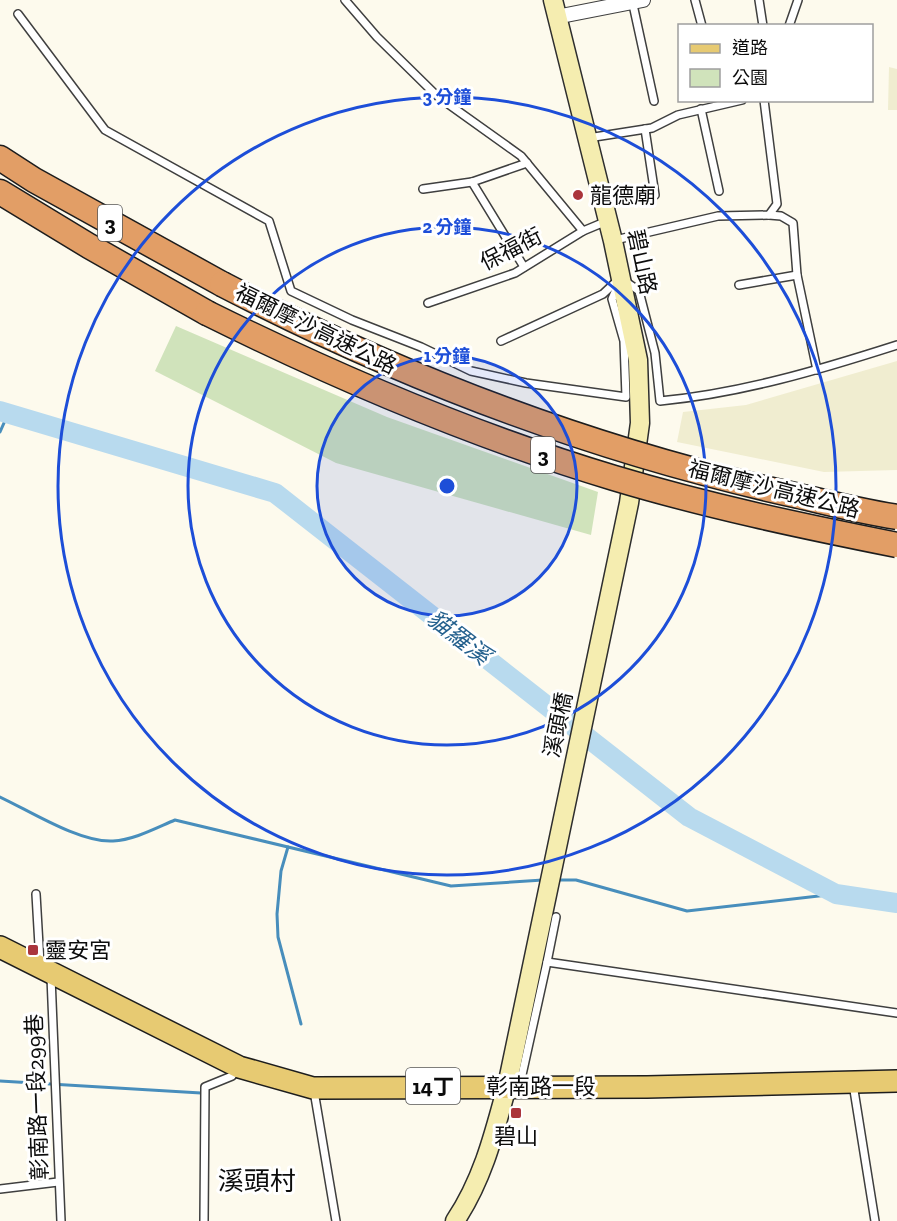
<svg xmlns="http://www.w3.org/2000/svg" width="897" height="1221" font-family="'Zilla Slab','Noto Sans TC',serif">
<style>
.farmland{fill:#f0edd0}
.green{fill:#d0e3bb}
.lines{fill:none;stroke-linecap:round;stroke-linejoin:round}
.stream{stroke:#488ebc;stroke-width:3}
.river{stroke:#b8daee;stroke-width:20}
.lane-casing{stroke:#3f3f3f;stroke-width:10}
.street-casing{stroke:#3f3f3f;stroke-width:16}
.secondary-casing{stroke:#2e2e2e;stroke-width:21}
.primary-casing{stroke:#1d1d1d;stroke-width:24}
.highway-casing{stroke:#1d1d1d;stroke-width:27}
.lane{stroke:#fff;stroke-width:7}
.street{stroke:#fff;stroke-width:14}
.secondary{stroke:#f5edb0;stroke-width:18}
.primary{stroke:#e7ca72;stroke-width:21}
.highway{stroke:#e29e66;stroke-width:24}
.highway-bridge-casing{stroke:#1d1d1d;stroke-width:27;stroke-linecap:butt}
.highway-bridge{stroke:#e29e66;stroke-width:24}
.ring{fill:none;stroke:#1d4ed8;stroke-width:3}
.poi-dot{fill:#aa353c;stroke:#fff;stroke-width:2}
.labels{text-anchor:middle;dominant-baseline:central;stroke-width:6;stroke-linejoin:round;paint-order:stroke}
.shield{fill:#fff;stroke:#555;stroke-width:1.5}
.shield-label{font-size:21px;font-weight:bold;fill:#0c0c0c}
.poi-label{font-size:22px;fill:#0c0c0c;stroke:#fff;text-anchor:start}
.street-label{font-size:22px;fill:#0c0c0c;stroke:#fff}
.water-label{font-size:24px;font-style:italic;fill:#25618e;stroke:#fff}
.quarter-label{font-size:26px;fill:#0c0c0c;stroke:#fff}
.centre{fill:#1d4ed8;stroke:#fff;stroke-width:3}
.ring-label{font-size:18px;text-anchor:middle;font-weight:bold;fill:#1d4ed8;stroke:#fff;stroke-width:6;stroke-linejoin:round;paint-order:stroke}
</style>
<rect width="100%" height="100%" fill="#fdfaed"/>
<g class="farmland">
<polygon points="889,67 897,69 897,110 888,110"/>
<polygon points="897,361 897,470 824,472 677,442 683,412 746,405"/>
</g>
<polygon class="green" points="176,326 387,417 598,492 591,535 336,463 155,371"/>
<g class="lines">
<g class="stream">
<polyline points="0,432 8,414"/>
<path d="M 0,797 C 30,811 80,843 113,841 C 134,840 156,828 175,820 L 451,886 L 543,880"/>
<polyline points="288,847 281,871 277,914 278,937 301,1024"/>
<polyline points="555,880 576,880 687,911 836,894"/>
<polyline points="0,1081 201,1093"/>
</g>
<polyline class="river" points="0,411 275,493 689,817 836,894 897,903"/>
<defs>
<g id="lane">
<polyline points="345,0 377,37 437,96 521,156 583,231"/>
<polyline points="632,0 654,101"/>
<polyline points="695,0 702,26"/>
<polyline points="759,0 763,26"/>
<polyline points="18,14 105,130 269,221 291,291 352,320 421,347 471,371 526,383 626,397 624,341 612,299 618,285"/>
<polyline points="789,26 798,0"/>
<polyline points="701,109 719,191"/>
<polyline points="645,129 655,195"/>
<polyline points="588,138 652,128 678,115 742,100"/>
<polyline points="472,182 524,267"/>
<polyline points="423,189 472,182 527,163"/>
<polyline points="769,215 781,216 793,223 797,275 817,370"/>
<polyline points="615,240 718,216 769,215 777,204 764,100"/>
<path d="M 625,281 L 639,291 L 655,353 L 660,401 C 742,393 819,370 897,345"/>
<polyline points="739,285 797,275"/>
<polyline points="428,303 515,273 583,231 607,221"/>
<polyline points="501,341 603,294 619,279"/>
<polyline points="36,894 40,963"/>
<polyline points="547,962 556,917"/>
<polyline points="51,977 61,1221"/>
<polyline points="512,1082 522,1075 547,962 897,1013"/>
<polyline points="853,1084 875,1221"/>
<polyline points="314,1091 336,1221"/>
<polyline points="0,1189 58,1182"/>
<polyline points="204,1221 205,1087 232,1076 237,1069"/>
</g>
<polyline id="street" points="556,17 643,0"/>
<path id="secondary" d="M 455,1221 C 483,1179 494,1134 507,1086 L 629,503 L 640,423 L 638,360 L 613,241 L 553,0"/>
<polyline id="primary" points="0,947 239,1067 313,1088 647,1087 897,1081"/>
<g id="highway">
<polyline points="0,158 34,180 222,284"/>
<polyline points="0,192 89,246 207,313"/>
</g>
</defs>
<use href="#lane" class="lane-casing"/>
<use href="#street" class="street-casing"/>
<use href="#secondary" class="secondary-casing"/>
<use href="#primary" class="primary-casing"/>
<use href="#highway" class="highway-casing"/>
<use href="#lane" class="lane"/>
<use href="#street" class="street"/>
<use href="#secondary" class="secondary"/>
<use href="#primary" class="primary"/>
<use href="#highway" class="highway"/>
<defs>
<g id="highway-bridge">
<path d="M 222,284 C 405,379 598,452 799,496 C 832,504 864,512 897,517"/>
<path d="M 207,313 C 338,378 474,436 614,478 C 707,506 802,526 897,545"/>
</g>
</defs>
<use href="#highway-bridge" class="highway-bridge-casing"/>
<use href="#highway-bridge" class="highway-bridge"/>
</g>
<circle cx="447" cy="486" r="130" fill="#1d4ed8" fill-opacity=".12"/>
<g class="ring">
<circle cx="447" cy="486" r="130"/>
<circle cx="447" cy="486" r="259"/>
<circle cx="447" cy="486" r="389"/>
</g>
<g class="poi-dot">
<circle cx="578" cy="195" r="6"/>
<rect x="27" y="944" width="12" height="12" rx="3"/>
<rect x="510" y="1107" width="12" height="12" rx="3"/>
</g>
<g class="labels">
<g class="shield">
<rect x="98" y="205" width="24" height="36" rx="4.5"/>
<rect x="531" y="437" width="24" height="36" rx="4.5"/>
<rect x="406" y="1068" width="54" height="36" rx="4.5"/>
</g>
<g class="shield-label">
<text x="110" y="223">3</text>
<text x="543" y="455">3</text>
<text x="433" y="1086">14丁</text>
</g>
<g class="poi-label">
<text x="590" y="195">龍德廟</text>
<text x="45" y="950">靈安宮</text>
<text x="516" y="1136" text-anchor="middle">碧山</text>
</g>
<g class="street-label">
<text transform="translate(511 249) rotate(-27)">保福街</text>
<text transform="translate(642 262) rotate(78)">碧山路</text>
<text transform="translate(316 329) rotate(26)">福爾摩沙高速公路</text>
<text transform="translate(774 489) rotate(14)">福爾摩沙高速公路</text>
<text transform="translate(558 725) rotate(-78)">溪頭橋</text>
<text x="541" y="1086">彰南路一段</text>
<text transform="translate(37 1097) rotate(-92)">彰南路一段299巷</text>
</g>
<g class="water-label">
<text transform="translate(459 637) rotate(38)">貓羅溪</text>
</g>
<g class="quarter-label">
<text x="257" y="1181">溪頭村</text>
</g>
</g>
<circle cx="447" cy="486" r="9" class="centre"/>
<g class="ring-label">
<text x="447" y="103">3 分鐘</text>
<text x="447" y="233">2 分鐘</text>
<text x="447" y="362">1 分鐘</text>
</g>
<rect x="678" y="24" width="195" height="78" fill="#ffffff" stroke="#9e9e9e" stroke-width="1.5"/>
<rect x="690" y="44" width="30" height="9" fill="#e7ca72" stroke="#9e9e9e" stroke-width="1.5"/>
<text x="732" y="54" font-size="18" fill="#0c0c0c">道路</text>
<rect x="690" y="69" width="30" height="18" fill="#d0e3bb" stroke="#9e9e9e" stroke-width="1.5"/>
<text x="732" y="84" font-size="18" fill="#0c0c0c">公園</text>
</svg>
